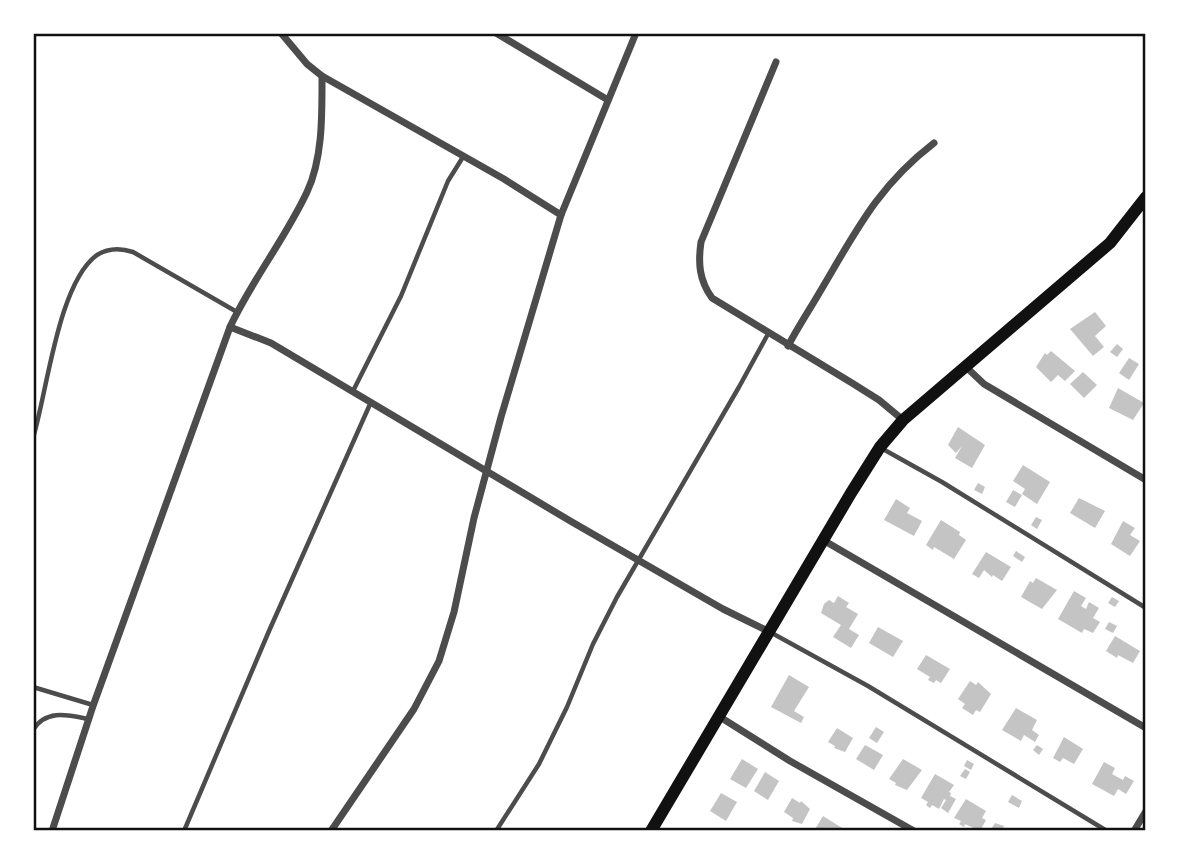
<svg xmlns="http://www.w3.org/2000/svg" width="1179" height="864" font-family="'DM Sans',sans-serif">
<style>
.building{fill:#c4c4c4}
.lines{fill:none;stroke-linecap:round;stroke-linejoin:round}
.service{stroke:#4c4c4c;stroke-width:4.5}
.minor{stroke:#4c4c4c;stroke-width:7}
.secondary{stroke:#111;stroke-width:12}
.neatline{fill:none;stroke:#111;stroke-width:2.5}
</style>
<rect width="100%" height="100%" fill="#fff"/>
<g class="building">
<polygon points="1095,312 1106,326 1095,336 1104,347 1093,356 1070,329"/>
<polygon points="1117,344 1123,349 1117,357 1110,352"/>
<polygon points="1051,351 1075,371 1065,381 1058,375 1051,382 1036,367 1045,353 1047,355"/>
<polygon points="1129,358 1139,364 1129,380 1119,373"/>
<polygon points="1083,372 1097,385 1084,398 1070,384"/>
<polygon points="1118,388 1144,403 1133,420 1109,408"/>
<polygon points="958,427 985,445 972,468 955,458 962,446 956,453 948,445"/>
<polygon points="1023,465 1050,482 1037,504 1022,494 1025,489 1013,481"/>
<polygon points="978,483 985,487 982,494 974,490"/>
<polygon points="1013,490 1022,495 1015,507 1006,502"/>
<polygon points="1079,498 1105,511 1095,528 1070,513"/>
<polygon points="896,499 910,508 907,513 922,521 914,536 884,520"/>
<polygon points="1036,517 1042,520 1037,529 1031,525"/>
<polygon points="941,520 960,532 959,535 966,540 954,559 934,547 933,550 926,545"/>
<polygon points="1123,521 1135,528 1130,535 1140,541 1130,556 1111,544"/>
<polygon points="1016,551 1025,557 1022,562 1013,556"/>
<polygon points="986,552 1011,567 1002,581 993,575 992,577 984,570 979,578 972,574"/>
<polygon points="1036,578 1057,590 1042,609 1021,597 1030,581 1033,583"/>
<polygon points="1074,591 1086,598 1081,606 1086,609 1089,602 1099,608 1093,618 1100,622 1093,633 1084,629 1082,633 1058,619"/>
<polygon points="838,596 849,603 846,607 858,614 849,629 859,635 851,648 833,637 841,625 821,613 824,604 829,600 834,603"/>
<polygon points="1112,597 1119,601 1115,607 1108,603"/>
<polygon points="1109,622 1117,626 1113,633 1105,629"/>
<polygon points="878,627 903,641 893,657 869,643"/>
<polygon points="1115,636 1140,651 1133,663 1118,655 1117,658 1106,651"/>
<polygon points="926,655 950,669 941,683 936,680 934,683 928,680 930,677 917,669"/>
<polygon points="789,675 809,687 794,711 804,717 801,723 771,707"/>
<polygon points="970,681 976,685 978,682 991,694 980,712 976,710 973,715 962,708 965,704 958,699"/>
<polygon points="1016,708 1037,720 1032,730 1039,735 1035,742 1024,735 1021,741 1002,730"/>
<polygon points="876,727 884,732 877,743 869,738"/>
<polygon points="837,728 853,738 845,752 834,748 835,746 828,742"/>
<polygon points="1064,737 1083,749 1074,764 1063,758 1060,762 1053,758"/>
<polygon points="865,745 883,755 874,770 856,759"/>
<polygon points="1037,745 1043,749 1039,755 1033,750"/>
<polygon points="742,759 758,769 746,788 730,779"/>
<polygon points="903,759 922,770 907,790 895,785 896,783 889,779"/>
<polygon points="967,760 974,764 971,770 964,766"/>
<polygon points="1104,762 1115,768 1112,774 1123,780 1125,776 1134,781 1126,794 1118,789 1114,796 1092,784"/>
<polygon points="965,769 970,772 966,779 960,776"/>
<polygon points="765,772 779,781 768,800 754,791"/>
<polygon points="935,774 954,785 949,792 951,793 950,796 956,799 948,813 941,808 946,800 944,799 939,809 932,805 930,808 926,805 928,802 921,798"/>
<polygon points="721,793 737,802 726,821 710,811"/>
<polygon points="1012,795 1022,801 1019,808 1008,802"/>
<polygon points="792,798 800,803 801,801 810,809 802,824 792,821 793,818 784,812"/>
<polygon points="966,799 986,811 982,818 986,820 980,831 965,824 964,827 959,824 961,821 954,818"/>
<polygon points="823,816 847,831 814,831"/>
<polygon points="995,823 1004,826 1003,828 1009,831 990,831"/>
</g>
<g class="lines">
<g class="service">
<polyline points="353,391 401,296 448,181 463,157"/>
<path d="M 33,438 C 47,393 58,283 97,255 C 108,248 121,248 133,252 L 237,312"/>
<polyline points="881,448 942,482 1146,608"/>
<polyline points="770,632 868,686 1107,831"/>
<polyline points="33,687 93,705"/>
<path d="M 33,730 C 46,709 68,715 88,719"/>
<polyline points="184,831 269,631 371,402"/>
<polyline points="496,831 539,764 567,707 593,644 617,597 739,387 768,334"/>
</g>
<g class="minor">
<polyline points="496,33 608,100"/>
<path d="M 776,62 L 701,242 C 698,263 699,280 712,298 L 852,383 L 879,400 L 903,420"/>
<polyline points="322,76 504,179 561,215"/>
<polyline points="230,327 271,343 572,522 723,609 770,632"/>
<path d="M 788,346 C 798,327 810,309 821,290 C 856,231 878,186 934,143"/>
<polyline points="965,366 984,384 1146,480"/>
<polyline points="823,540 1146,728"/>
<polyline points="720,717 790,761 914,831"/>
<path d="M 52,831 L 93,706 L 230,327 C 252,280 285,239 307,192 C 323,158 322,114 322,76 L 307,64 L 281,33"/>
<polyline points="331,831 414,709 439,661 454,612 474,518 501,417 561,215 636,33"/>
<polyline points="1134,831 1146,811"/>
</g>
<polyline class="secondary" points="651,831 851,493 880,447 903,420 1110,243 1146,197"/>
</g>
<rect width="1179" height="864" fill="none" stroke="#ffffff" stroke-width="70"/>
<rect x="35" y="35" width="1109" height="794" class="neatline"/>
</svg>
